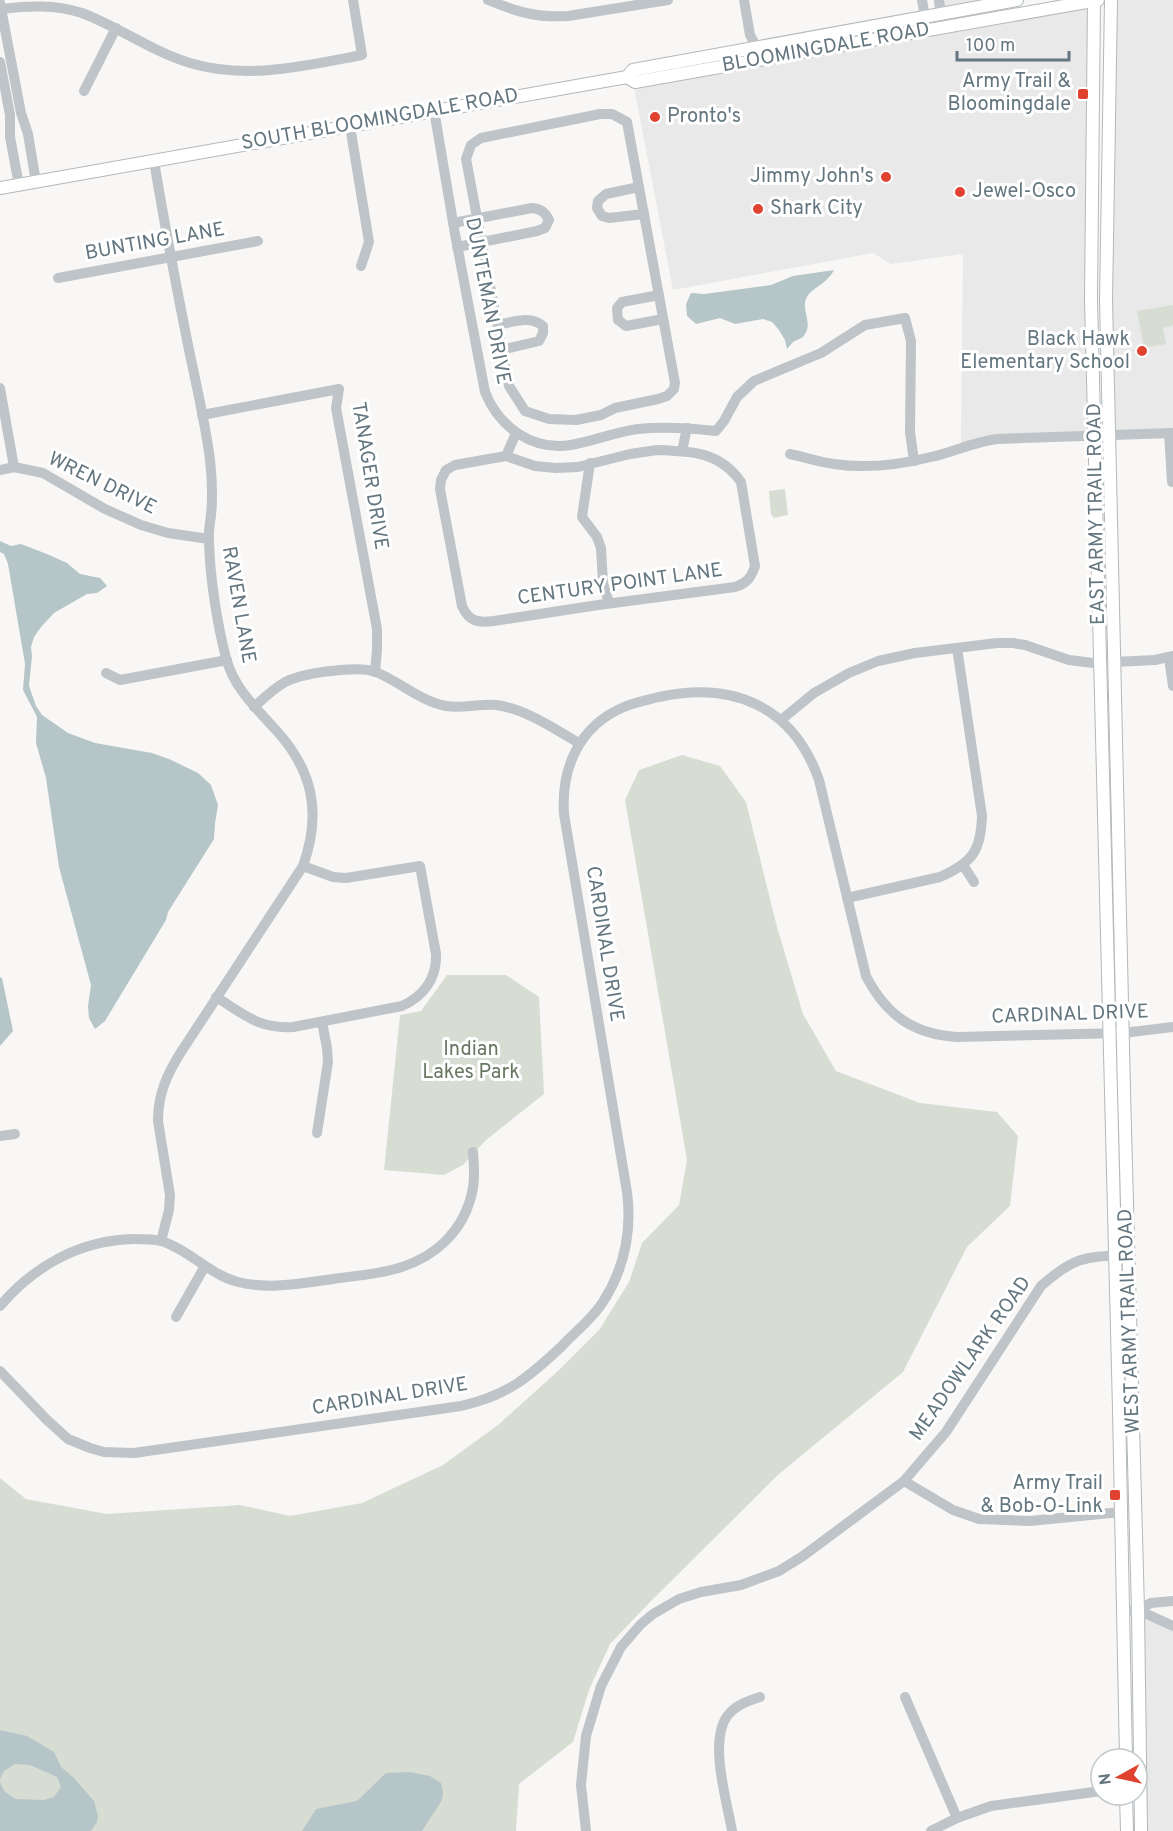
<svg xmlns="http://www.w3.org/2000/svg" width="1173" height="1831" font-family="Overpass,sans-serif">
<style>
.built{fill:#e8e9e8}
.green{fill:#d8ddd4}
.water{fill:#b6c5c7}
.lines{fill:none;stroke-linecap:round;stroke-linejoin:round}
.major-casing{stroke:#b2b8bb;stroke-width:14}
.minor{stroke:#bec4c7;stroke-width:10}
.major{stroke:#fff;stroke-width:12}
.poi-dot{fill:#df422e;stroke:#fff;stroke-width:2}
.labels{text-anchor:middle;dominant-baseline:central;stroke-width:6;stroke-linejoin:round;paint-order:stroke}
.street-label{font-size:20px;fill:#64767f;stroke:#fff}
.poi-label{font-size:20px;fill:#64767f;stroke:#fff;text-anchor:end}
.park-label{font-size:20px;fill:#687762;stroke:#fff}
</style>
<rect width="100%" height="100%" fill="#f8f7f5"/>
<g class="built">
<polygon points="933,0 988,0 935,11"/>
<polygon points="1114,0 1173,0 1173,430 1111,433 1109,273"/>
<polygon points="1089,9 1091,432 961,443 963,254 891,264 873,253 673,290 634,87"/>
<polygon points="1142,1617 1173,1629 1173,1831 1147,1831"/>
</g>
<g class="green">
<polygon points="1173,305 1173,325 1163,328 1166,344 1144,348 1137,311"/>
<polygon points="785,489 788,515 774,518 771,514 769,491"/>
<polygon points="682,755 720,766 746,802 777,927 803,1014 836,1071 920,1103 997,1112 1018,1136 1010,1206 967,1247 903,1372 779,1474 651,1601 610,1644 589,1690 573,1742 519,1784 516,1831 0,1831 0,1478 26,1499 107,1514 240,1505 290,1516 362,1503 443,1465 498,1425 559,1370 599,1330 629,1282 642,1243 679,1205 687,1160 625,800 639,770"/>
<polygon points="447,975 506,975 539,997 544,1094 486,1140 463,1165 444,1175 384,1170 400,1015 421,1011"/>
</g>
<g class="water">
<path d="M 834,270 C 826,285 814,286 807,297 C 800,309 813,322 805,334 C 802,339 798,339 793,342 C 791,344 789,347 787,349 L 785,340 L 779,330 L 772,322 L 763,319 L 735,324 L 720,318 L 696,324 L 687,316 L 686,304 L 691,293 L 704,294 L 771,285 L 793,276 Z"/>
<polygon points="0,541 11,546 21,544 47,554 67,563 80,574 100,578 107,586 97,593 87,594 54,613 41,627 34,637 31,647 32,656 29,686 36,706 42,715 68,733 95,743 152,753 169,759 198,773 211,785 218,805 215,823 214,839 168,912 166,920 105,1021 95,1029 89,1018 88,1006 91,985 59,867 46,778 36,743 37,717 23,690 25,664 8,564 4,554 0,552"/>
<polygon points="0,977 2,978 13,1031 0,1046"/>
<polygon points="0,1730 27,1736 54,1752 61,1767 74,1778 94,1801 98,1816 97,1822 91,1831 0,1831 0,1782 4,1791 15,1799 44,1800 54,1797 61,1787 57,1777 30,1765 15,1764 4,1771 0,1779"/>
<polygon points="410,1772 430,1776 441,1783 443,1792 442,1800 422,1831 302,1831 316,1809 357,1801 386,1773"/>
</g>
<g class="lines">
<defs>
<g id="major">
<polyline points="1094,0 1091,300 1119,1409 1126,1759"/>
<polyline points="1111,0 1106,300 1124,1091 1138,1610 1141,1831"/>
<polyline points="627,77 635,82 1098,0"/>
<polyline points="0,188 627,77 633,70 1017,0"/>
<polyline points="1126,1795 1127,1831"/>
</g>
</defs>
<use href="#major" class="major-casing"/>
<g class="minor">
<path d="M 488,0 C 517,12 537,18 568,16 L 668,0"/>
<polyline points="744,0 750,35 760,54"/>
<polyline points="922,0 925,17"/>
<polyline points="939,0 941,14"/>
<polyline points="0,3 21,113 28,134 36,182"/>
<path d="M 0,9 C 27,6 55,4 82,13 C 119,27 151,51 190,63 C 247,80 304,66 362,55 L 353,0"/>
<polyline points="0,62 10,115 10,137 19,185"/>
<polyline points="84,91 116,28"/>
<path d="M 434,110 L 455,234 L 485,392 C 499,427 532,451 571,445 C 594,441 615,432 638,429 C 664,426 690,428 716,431 L 724,421 L 737,397 L 754,381 L 821,353 L 865,325 L 905,318 L 911,341 L 910,432 L 914,461"/>
<polygon points="600,114 612,114 627,122 675,383 674,389 667,396 658,399 615,408 601,415 576,420 549,419 525,411 509,386 466,159 471,145 481,138"/>
<polyline points="350,126 369,242 361,266"/>
<path d="M 154,161 C 164,221 175,280 187,340 C 195,380 205,420 210,460 C 212,478 213,496 211,515 C 210,524 208,533 209,542 C 210,578 217,623 226,658 C 234,688 255,707 275,729 C 313,770 322,813 303,866 L 181,1052 C 167,1074 158,1094 158,1121 L 170,1195 L 169,1210 L 161,1241"/>
<polyline points="639,187 606,194 598,201 597,208 602,216 609,218 644,214"/>
<path d="M 453,223 L 532,208 C 541,209 545,212 549,220 L 545,228 L 537,231 L 457,247"/>
<polyline points="58,278 258,241"/>
<polyline points="659,295 622,302 617,308 618,320 626,326 663,319"/>
<path d="M 498,325 C 513,322 530,315 543,326 L 543,333 L 539,341 L 501,350"/>
<polyline points="0,388 14,467 43,473 105,509 141,525 168,533 209,539"/>
<polyline points="202,415 339,389 336,408 377,629 377,650 375,672"/>
<polyline points="1169,433 1172,482"/>
<path d="M 657,450 C 692,451 720,452 741,482 L 755,566 C 751,578 747,583 735,587 L 598,605 L 494,621 C 478,623 469,622 462,606 L 440,489 L 441,480 L 446,470 L 455,465 L 506,456 L 535,466 L 556,468 L 578,467 L 630,454 Z"/>
<polyline points="682,451 687,428"/>
<path d="M 790,454 C 804,457 819,462 834,464 C 867,469 899,465 931,457 C 953,452 974,442 997,439 L 1173,433"/>
<polyline points="506,456 516,433"/>
<polyline points="590,463 582,517 597,537 601,548 603,583 609,603"/>
<polyline points="0,470 14,467"/>
<polyline points="1169,658 1173,686"/>
<polyline points="1114,662 1155,660 1173,656"/>
<polyline points="106,673 120,680 227,660"/>
<path d="M 254,707 C 263,699 272,690 282,684 C 298,673 358,665 376,672 C 400,682 420,701 446,706 C 463,709 480,703 496,705 C 526,709 553,728 579,743"/>
<polyline points="781,720 814,693 849,673 878,661 915,653 997,643 1013,643 1025,645 1069,660 1101,664"/>
<polyline points="963,865 974,882"/>
<path d="M 847,898 L 940,877 C 972,863 981,851 982,816 L 957,648"/>
<path d="M 216,997 C 244,1014 258,1029 293,1027 L 402,1006 C 424,996 437,978 436,954 L 420,866 L 346,878 L 333,877 L 303,866"/>
<polyline points="317,1133 328,1062 327,1048 322,1022"/>
<polyline points="0,1136 15,1134"/>
<path d="M 0,1306 C 34,1266 80,1240 134,1239 C 142,1239 154,1239 161,1241 C 188,1249 210,1275 238,1282 C 269,1290 301,1283 333,1279 C 352,1276 372,1275 391,1270 C 433,1260 465,1232 473,1188 C 475,1176 474,1164 473,1152"/>
<polyline points="176,1317 205,1266"/>
<path d="M 0,1371 L 46,1419 L 68,1439 L 90,1448 L 104,1452 L 134,1453 L 461,1406 C 508,1395 528,1378 562,1346 C 575,1332 592,1319 603,1302 C 624,1269 632,1231 627,1192 L 564,814 C 561,768 579,726 624,707 C 635,702 647,700 659,697 C 733,681 793,706 819,780 L 866,976 C 886,1015 913,1034 957,1037 L 1123,1033 L 1173,1027"/>
<polyline points="904,1481 953,1510 979,1519 1030,1521 1121,1512"/>
<polyline points="1138,1610 1173,1626"/>
<polyline points="1124,1611 1138,1610 1151,1603 1173,1601"/>
<polyline points="905,1697 957,1818"/>
<path d="M 586,1831 L 581,1785 L 586,1736 L 601,1686 L 621,1647 L 641,1624 L 653,1614 L 679,1599 L 701,1592 L 741,1585 L 779,1571 L 803,1556 L 904,1481 L 946,1432 L 1041,1286 C 1075,1256 1085,1257 1128,1255"/>
<path d="M 732,1831 C 727,1801 708,1740 728,1715 C 736,1705 748,1701 760,1697"/>
<polyline points="931,1831 957,1818 991,1806 1101,1791"/>
</g>
<use href="#major" class="major"/>
</g>
<g class="poi-dot">
<rect x="1077" y="88" width="12" height="12" rx="3"/>
<circle cx="655" cy="117" r="6"/>
<circle cx="886" cy="177" r="6"/>
<circle cx="960" cy="192" r="6"/>
<circle cx="758" cy="209" r="6"/>
<circle cx="1142" cy="351" r="6"/>
<rect x="1109" y="1489" width="12" height="12" rx="3"/>
</g>
<g class="labels">
<g class="street-label">
<text transform="translate(826 48) rotate(-10)">BLOOMINGDALE ROAD</text>
<text transform="translate(380 120) rotate(-10)">SOUTH BLOOMINGDALE ROAD</text>
<text transform="translate(155 242) rotate(-10)">BUNTING LANE</text>
<text transform="translate(487 301) rotate(79)">DUNTEMAN DRIVE</text>
<text transform="translate(369 476) rotate(81)">TANAGER DRIVE</text>
<text transform="translate(102 484) rotate(26)">WREN DRIVE</text>
<text transform="translate(1097 514) rotate(-91)">EAST ARMY TRAIL ROAD</text>
<text transform="translate(620 585) rotate(-8)">CENTURY POINT LANE</text>
<text transform="translate(238 605) rotate(80)">RAVEN LANE</text>
<text transform="translate(604 944) rotate(81)">CARDINAL DRIVE</text>
<text transform="translate(1070 1015) rotate(-2)">CARDINAL DRIVE</text>
<text transform="translate(1130 1321) rotate(-92)">WEST ARMY TRAIL ROAD</text>
<text transform="translate(971 1359) rotate(-55)">MEADOWLARK ROAD</text>
<text transform="translate(390 1397) rotate(-9)">CARDINAL DRIVE</text>
</g>
<g class="poi-label">
<text x="1071" y="82">Army Trail &amp;<tspan x="1071" dy="23">Bloomingdale</tspan></text>
<text x="667" y="117" text-anchor="start">Pronto's</text>
<text x="874" y="177">Jimmy John's</text>
<text x="972" y="192" text-anchor="start">Jewel-Osco</text>
<text x="770" y="209" text-anchor="start">Shark City</text>
<text x="1130" y="340">Black Hawk<tspan x="1130" dy="23">Elementary School</tspan></text>
<text x="1103" y="1484">Army Trail<tspan x="1103" dy="23">&amp; Bob-O-Link</tspan></text>
</g>
<g class="park-label">
<text x="471" y="1050">Indian<tspan x="471" dy="23">Lakes Park</tspan></text>
</g>
</g>
<g transform="translate(1119 1777) rotate(262)"><circle r="28" fill="#ffffff" stroke="#c1c8cc" stroke-width="1.5"/>
<path d="M0-4.5L10 22L0 15L-10 22Z" fill="#df422e"/>
<text y="-9" font-size="16" font-weight="bold" text-anchor="middle" fill="#64767f">N</text>
</g>
<path d="M957 51v9h112v-9" fill="none" stroke="#64767f" stroke-width="3"/>
<text x="966" y="51" font-size="18" fill="#64767f" stroke="#ffffff" stroke-width="4.5" paint-order="stroke">100 m</text>
</svg>
